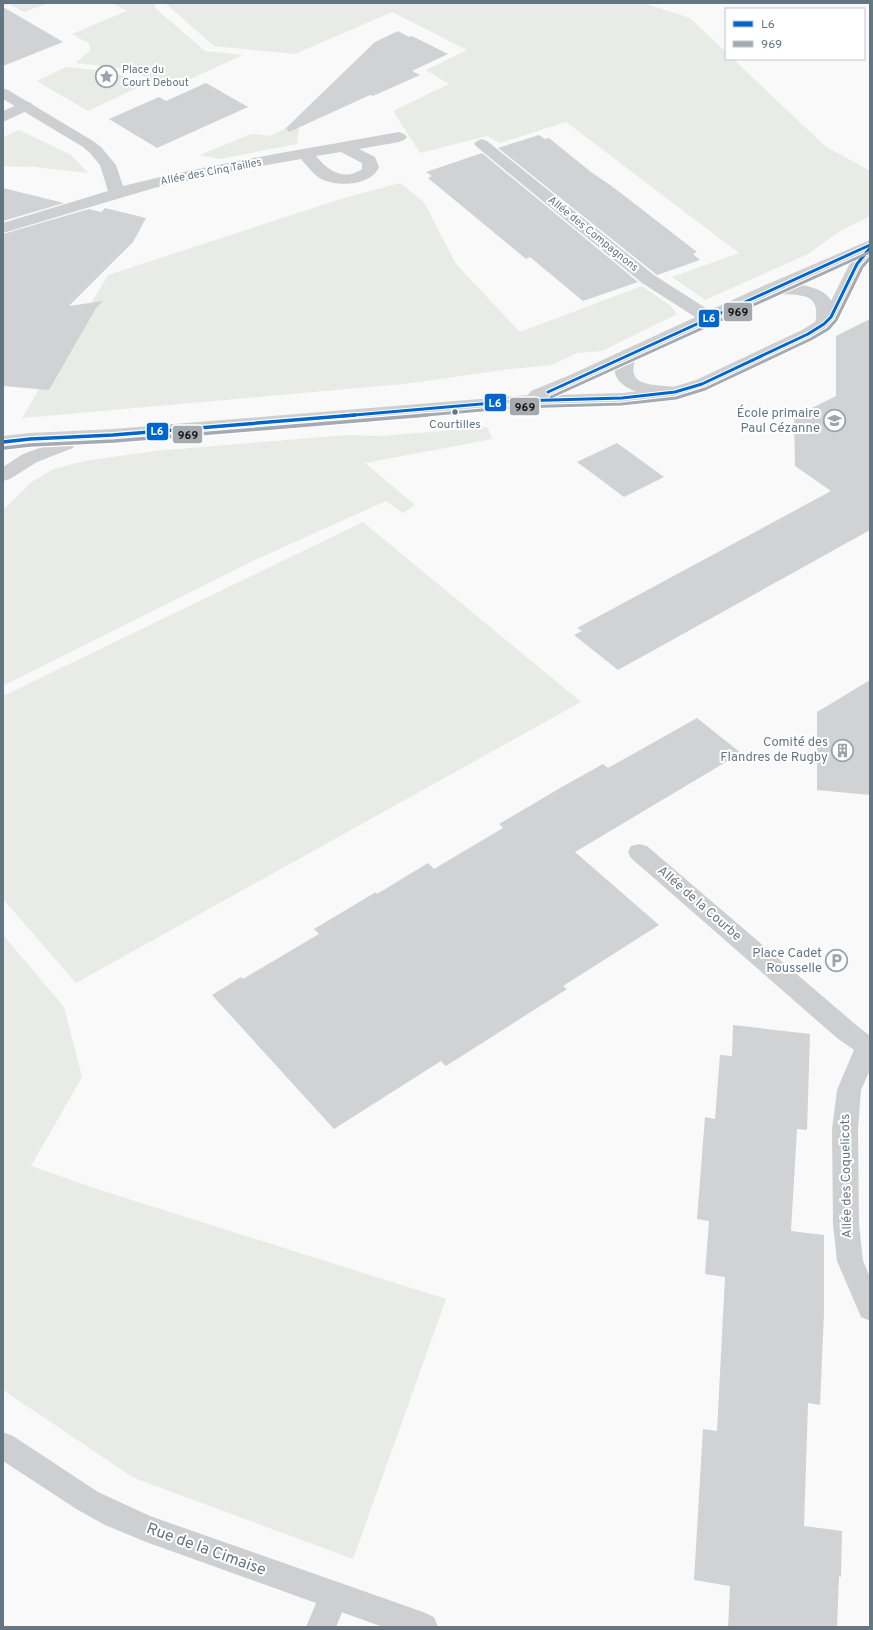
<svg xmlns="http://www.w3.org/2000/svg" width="873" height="1630" font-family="Overpass,sans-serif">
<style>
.green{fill:#e8ebe6}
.building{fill:#d0d2d3}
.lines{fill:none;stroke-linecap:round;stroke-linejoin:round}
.service{fill:#cecfd0;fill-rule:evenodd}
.minor{fill:#cecfd0;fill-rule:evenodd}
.tertiary{fill:#cecfd0;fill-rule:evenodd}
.bus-1-far1-casing{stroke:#fff;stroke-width:5}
.bus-1-casing{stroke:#fff;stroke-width:6}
.bus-2-far1-casing{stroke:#fff;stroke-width:5}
.bus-2-casing{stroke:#fff;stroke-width:6}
.bus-1-far1{stroke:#06c;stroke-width:3}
.bus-1{stroke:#06c;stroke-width:3.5}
.bus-2-far1{stroke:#a4aaaf;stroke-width:3}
.bus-2{stroke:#a4aaaf;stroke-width:3.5}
.bus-dot{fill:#657683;stroke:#fff;stroke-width:1.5}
.labels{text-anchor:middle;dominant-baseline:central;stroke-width:4;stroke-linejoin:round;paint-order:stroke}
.far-poi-label{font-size:11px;fill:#657683;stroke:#fff;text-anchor:start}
.far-street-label{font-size:11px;fill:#657683;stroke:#fff}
.bus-label{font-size:12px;fill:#657683;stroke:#fff}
.poi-label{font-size:13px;fill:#657683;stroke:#fff;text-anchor:end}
.street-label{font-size:13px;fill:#657683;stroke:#fff}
.near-street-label{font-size:16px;fill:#657683;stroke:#fff}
.line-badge{stroke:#fff;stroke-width:1.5}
.badge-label{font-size:11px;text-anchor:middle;font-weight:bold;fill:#fff}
.pale-badge-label{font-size:11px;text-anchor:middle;font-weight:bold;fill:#111}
</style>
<rect width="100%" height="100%" fill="#f9f9f9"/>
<g class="green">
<polygon points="3,3 49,3 24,12 9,4 3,6"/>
<polygon points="112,3 155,3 155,8 205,51 243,55 184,82 179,84 161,83 158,85 137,72 120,68 76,63 90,50 90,44 72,34 127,11"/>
<polygon points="165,3 643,3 690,18 726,52 726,59 733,59 825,146 870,171 870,216 840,231 808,254 705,300 672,277 739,253 566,122 500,143 487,136 420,153 393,111 449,84 426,70 467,50 392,12 295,54 214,46"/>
<path d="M 66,67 C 94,70 119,70 143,85 L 88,111 L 37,81 Z"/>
<polygon points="300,121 297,144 219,159 200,155 251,134 270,136"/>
<polygon points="19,130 71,155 88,173 35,167 3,166 3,137"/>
<polygon points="400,183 424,202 456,264 520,332 642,286 671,306 677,314 602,351 577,353 552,365 510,369 404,384 22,418 108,275 344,198"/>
<polygon points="487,427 493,439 365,463 415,505 403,513 386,501 257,559 3,686 3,510 33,481 54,469 84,461 155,451 347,435 383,436"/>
<polygon points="363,522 581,702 76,983 3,899 3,696"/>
<polygon points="3,935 64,1007 82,1077 31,1166 100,1190 446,1299 353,1559 134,1478 3,1390"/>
</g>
<g class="building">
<polygon points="3,7 58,39 63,42 3,66"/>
<polygon points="398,31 409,37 412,36 448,54 412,71 420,75 373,96 370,95 289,132 286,128 375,42"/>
<polygon points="206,83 248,107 157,148 109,119 159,97 166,101"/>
<polygon points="539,135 545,139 549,138 591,172 613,187 697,252 693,254 700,260 657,275 498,148"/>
<polygon points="482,153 638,282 583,301 530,257 526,259 428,178 432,176 426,172"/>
<polygon points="3,188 64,203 3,221"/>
<polygon points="105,208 146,218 133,242 69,306 103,301 96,308 49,390 3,386 3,234 89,209 101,212"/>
<polygon points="870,319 870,530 618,670 574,635 582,631 577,628 831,491 795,466 794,417 836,396 836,336"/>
<polygon points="617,443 664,477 624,497 577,462"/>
<polygon points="870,680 870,795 817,790 817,712"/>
<polygon points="697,718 741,753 575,852 659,925 563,986 567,989 446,1066 441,1061 334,1129 212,995 241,977 243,979 319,934 314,929 376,892 377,894 428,863 434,869 503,828 499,824 560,788 603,764 608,768"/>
<polygon points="733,1025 810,1034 807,1130 797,1129 791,1231 824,1235 824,1312 820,1405 808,1403 804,1526 842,1531 841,1577 839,1576 837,1627 728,1627 730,1586 694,1580 703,1429 717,1431 725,1277 705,1274 709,1221 697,1219 705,1117 715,1119 720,1055 732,1056"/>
</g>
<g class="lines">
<polygon class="service" points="26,101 31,103 34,106 31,109 3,122 3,111"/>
<g class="minor">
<path d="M 3,88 L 8,90 L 93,141 L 101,147 L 116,165 L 123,186 C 214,163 306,149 399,132 L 404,134 L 407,137 L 404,140 L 399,142 L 359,149 L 375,157 L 379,167 C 371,186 338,187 321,179 C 313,174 307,166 301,159 L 222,173 L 154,188 L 3,233 L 3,223 L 108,191 L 100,165 L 90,153 L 83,147 L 3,99 ZM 341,152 L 362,163 L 362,169 C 344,182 327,170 316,156 Z"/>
<polygon points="482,139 487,141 654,275 715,314 718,318 715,322 709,323 703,322 642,283 477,147 474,144 477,141"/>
<path d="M 771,284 C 790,283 828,283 834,307 C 835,314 834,322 830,328 L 824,329 L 818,328 L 815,324 C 824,285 788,298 765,293 L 763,289 L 765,285 Z"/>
<path d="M 629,349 L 635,350 L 638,354 C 620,391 659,383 681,388 L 684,392 L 681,396 C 664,400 620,394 615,373 C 613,365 618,357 623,350 Z"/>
<polygon points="639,844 647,846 855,1024 870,1036 870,1070 861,1090 858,1129 859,1224 863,1261 870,1277 870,1321 861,1317 837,1261 833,1224 832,1129 837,1090 854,1050 837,1038 631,858 628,852 631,846"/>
<polygon points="334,1581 344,1585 349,1595 336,1627 306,1627 324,1585"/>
</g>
<g class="tertiary">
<path d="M 870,240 L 870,259 L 865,265 L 837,321 L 830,328 L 814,338 L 708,388 L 675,397 L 622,403 L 517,406 L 113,441 L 74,442 L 75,444 L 73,448 L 37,462 L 10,479 L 3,481 L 3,467 L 23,454 L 51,444 L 3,448 L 3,436 L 30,433 L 113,429 L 528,395 L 531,391 L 570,375 L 754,290 ZM 852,259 L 824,315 L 818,320 L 802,330 L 696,380 L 673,387 L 622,393 L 554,395 Z"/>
<polygon points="3,1432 13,1436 98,1492 150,1516 423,1612 434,1617 438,1627 383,1627 146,1542 105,1525 78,1510 3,1461"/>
</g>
<defs>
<g id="bus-1-far1">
<polyline points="548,392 870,245"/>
<polyline points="343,416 517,401 622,398 675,392 702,384 808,334 824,324 831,317 857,264 870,248"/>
</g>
<polyline id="bus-1" points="3,442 30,439 113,435 355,415"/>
<g id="bus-2-far1">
<polyline points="551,397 870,252"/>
<polyline points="415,416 517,407 622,404 676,398 705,389 811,339 828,329 836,320 862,267 870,258"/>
</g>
<polyline id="bus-2" points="4,448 30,445 114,441 427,415"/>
</defs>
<use href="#bus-1-far1" class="bus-1-far1-casing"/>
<use href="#bus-1" class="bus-1-casing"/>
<use href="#bus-2-far1" class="bus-2-far1-casing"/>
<use href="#bus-2" class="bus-2-casing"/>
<use href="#bus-1-far1" class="bus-1-far1"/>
<use href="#bus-1" class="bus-1"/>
<use href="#bus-2-far1" class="bus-2-far1"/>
<use href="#bus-2" class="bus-2"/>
</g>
<defs>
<symbol id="sight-ring" viewBox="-11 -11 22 22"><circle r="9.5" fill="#fff" stroke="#99a4ac" stroke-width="1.5"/><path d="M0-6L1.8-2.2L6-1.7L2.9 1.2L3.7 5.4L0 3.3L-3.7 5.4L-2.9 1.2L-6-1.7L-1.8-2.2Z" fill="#99a4ac"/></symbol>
<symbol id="school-ring" viewBox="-11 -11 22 22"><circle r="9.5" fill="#fff" stroke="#99a4ac" stroke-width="1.5"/><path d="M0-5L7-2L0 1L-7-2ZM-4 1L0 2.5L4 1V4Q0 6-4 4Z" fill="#99a4ac"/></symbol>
<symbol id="building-ring" viewBox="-11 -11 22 22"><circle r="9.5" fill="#fff" stroke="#99a4ac" stroke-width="1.5"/><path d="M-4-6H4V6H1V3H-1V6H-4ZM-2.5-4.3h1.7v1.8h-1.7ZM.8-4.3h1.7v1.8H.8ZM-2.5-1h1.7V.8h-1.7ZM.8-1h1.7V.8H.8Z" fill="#99a4ac"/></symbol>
<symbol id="parking-ring" viewBox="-11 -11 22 22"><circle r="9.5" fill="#fff" stroke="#99a4ac" stroke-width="1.5"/><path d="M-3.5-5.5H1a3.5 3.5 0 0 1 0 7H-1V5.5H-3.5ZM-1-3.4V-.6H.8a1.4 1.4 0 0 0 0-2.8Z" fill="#99a4ac"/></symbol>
</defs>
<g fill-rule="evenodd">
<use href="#sight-ring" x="94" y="64" width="25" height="25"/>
<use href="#school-ring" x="822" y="408" width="25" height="25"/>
<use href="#building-ring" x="830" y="738" width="25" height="25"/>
<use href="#parking-ring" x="824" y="948" width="25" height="25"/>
</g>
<circle class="bus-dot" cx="455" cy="412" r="3.5"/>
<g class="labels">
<g class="far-poi-label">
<text x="122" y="70">Place du<tspan x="122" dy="13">Court Debout</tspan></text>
</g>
<g class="far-street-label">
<text transform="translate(211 172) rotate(-11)">Allée des Cinq Tailles</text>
<text transform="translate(593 234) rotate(39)">Allée des Compagnons</text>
</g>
<g class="bus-label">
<text x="455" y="425">Courtilles</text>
</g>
<g class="poi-label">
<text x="820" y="414">École primaire<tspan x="820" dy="15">Paul Cézanne</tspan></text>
<text x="828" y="743">Comité des<tspan x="828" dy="15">Flandres de Rugby</tspan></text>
<text x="822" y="954">Place Cadet<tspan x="822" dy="15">Rousselle</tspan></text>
</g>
<g class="street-label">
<text transform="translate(699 904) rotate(41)">Allée de la Courbe</text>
<text transform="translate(847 1176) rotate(-91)">Allée des Coquelicots</text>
</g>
<g class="near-street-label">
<text transform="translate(206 1550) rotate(20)">Rue de la Cimaise</text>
</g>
</g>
<g class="line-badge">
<rect x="723" y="302" width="30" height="20" rx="4" fill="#a4aaaf"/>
<rect x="698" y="309" width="22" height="19" rx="4" fill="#06c"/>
<rect x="484" y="393" width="23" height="19" rx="4" fill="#06c"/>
<rect x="509" y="397" width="31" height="19" rx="4" fill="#a4aaaf"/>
<rect x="146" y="422" width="23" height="19" rx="4" fill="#06c"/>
<rect x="172" y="425" width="31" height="19" rx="4" fill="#a4aaaf"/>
</g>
<g class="badge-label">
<text x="709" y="322">L6</text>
<text x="495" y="407">L6</text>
<text x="157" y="435">L6</text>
</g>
<g class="pale-badge-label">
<text x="738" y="316">969</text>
<text x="525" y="411">969</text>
<text x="188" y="439">969</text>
</g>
<rect width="873" height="1630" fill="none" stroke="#657683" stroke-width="8"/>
<rect x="725" y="8" width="140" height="52" fill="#ffffff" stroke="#c1c8cd"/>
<rect x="733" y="21" width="20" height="6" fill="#0066cc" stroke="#c1c8cd"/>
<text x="761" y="28" font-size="12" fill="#657683">L6</text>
<rect x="733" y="41" width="20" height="6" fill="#a4aaaf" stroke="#c1c8cd"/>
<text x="761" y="48" font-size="12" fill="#657683">969</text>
</svg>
